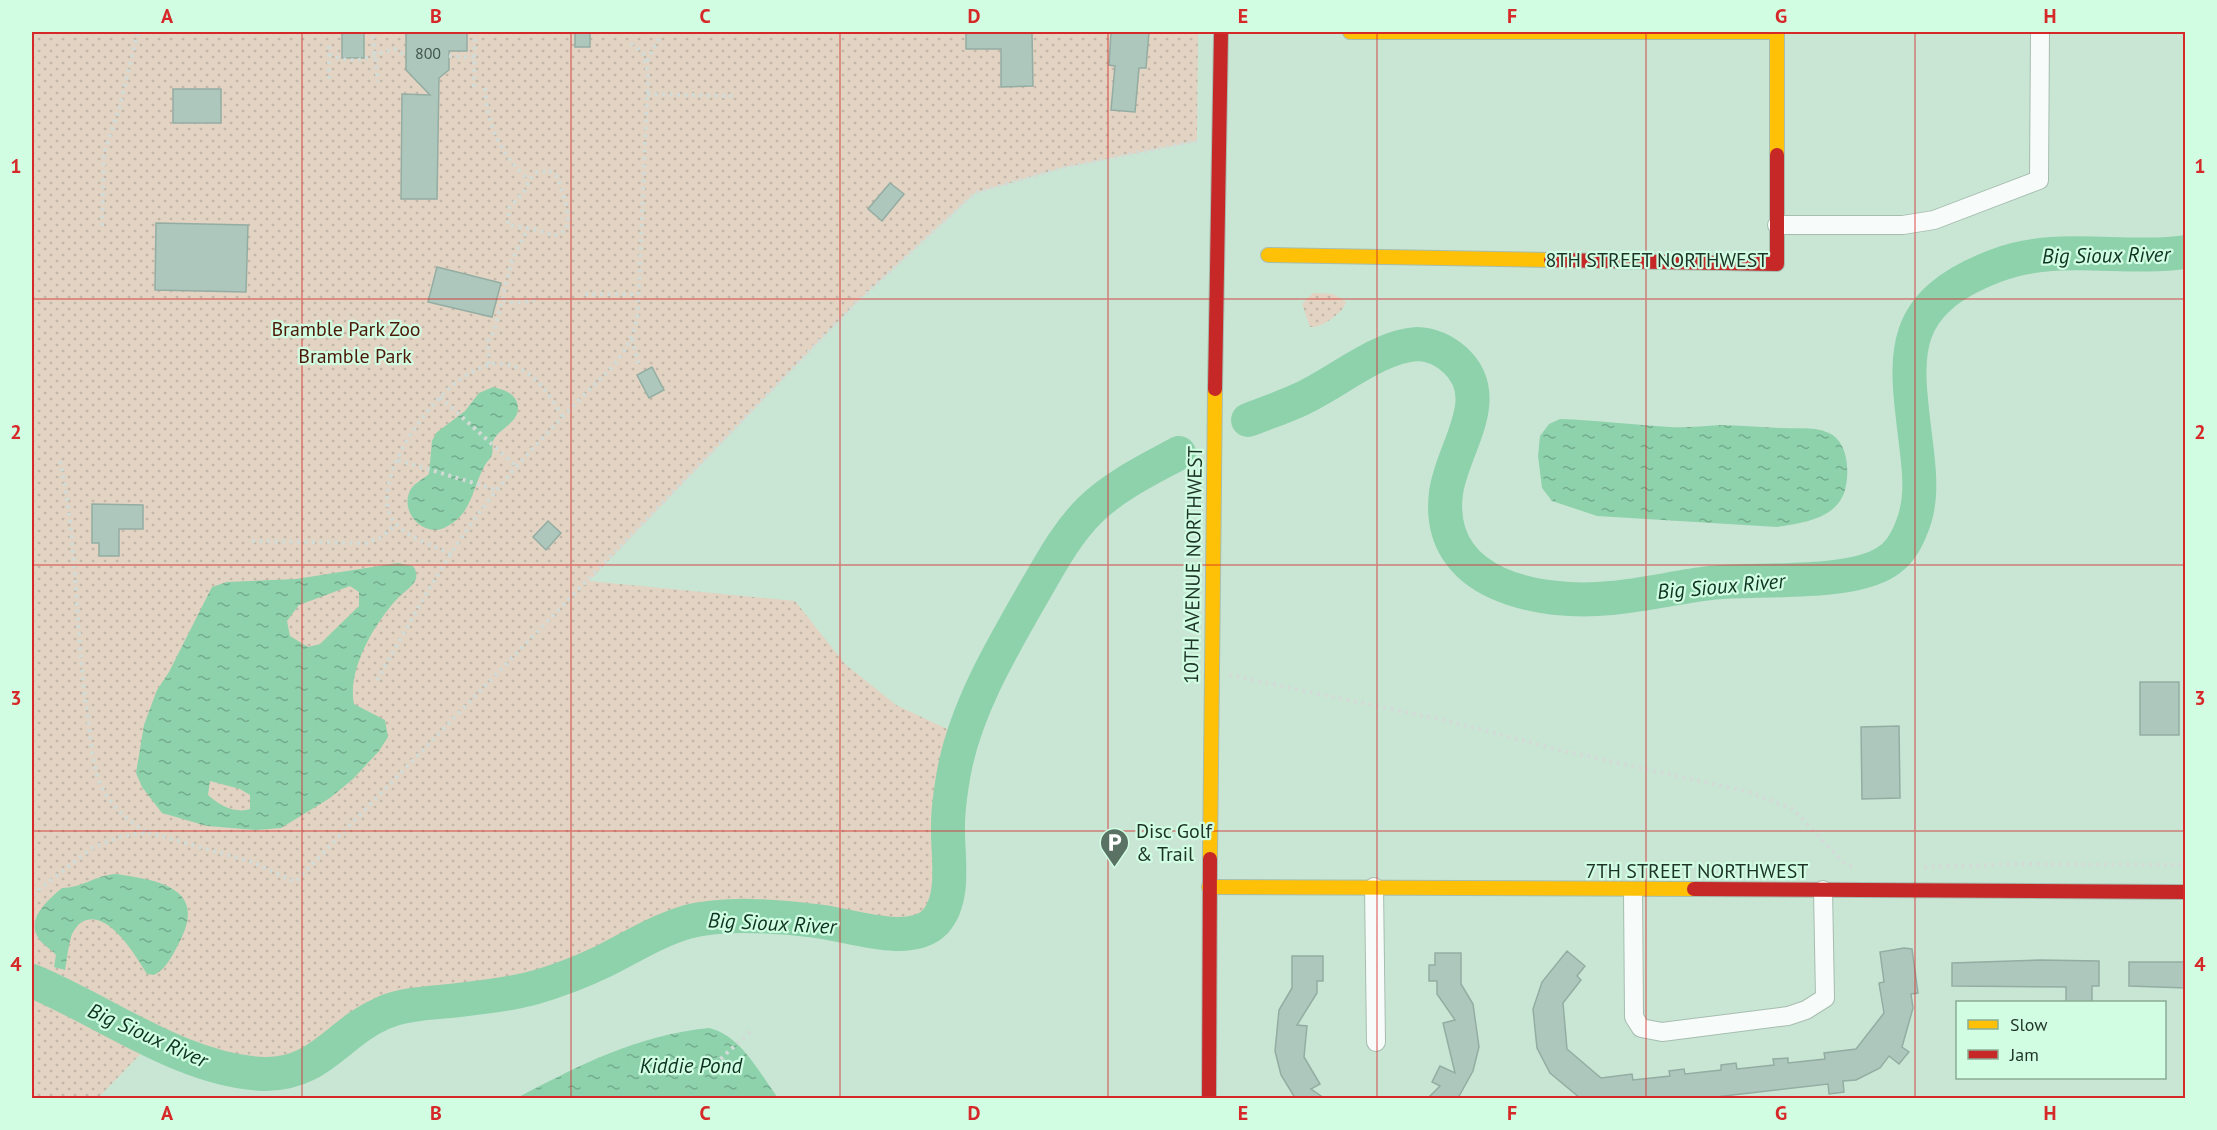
<svg xmlns="http://www.w3.org/2000/svg" width="2217" height="1130" font-family="'PT Sans',sans-serif">
<style>
.park{fill:url(#park-dots)}
.water{fill:url(#water-ripples);fill-rule:evenodd}
.lines{fill:none;stroke-linecap:round;stroke-linejoin:round}
.river{stroke:#8ed2ac;stroke-width:34}
.building{fill:#adc7bc;stroke:#94ada3;stroke-width:1.5}
.street-casing{stroke:#a6bdb0;stroke-width:20}
.slow-casing{stroke:#a6bdb0;stroke-width:16}
.jam-casing{stroke:#a6bdb0;stroke-width:16}
.path{stroke:#d2dbd6;stroke-width:4;stroke-dasharray:3 4.5;stroke-linecap:butt}
.street{stroke:#f7fbf9;stroke-width:18}
.slow{stroke:#ffc107;stroke-width:14}
.jam{stroke:#c62828;stroke-width:14}
.grid{fill:none;stroke:#d62828;stroke-width:1.5;stroke-opacity:0.55}
.labels{text-anchor:middle;dominant-baseline:central;stroke-width:4.5;stroke-linejoin:round;paint-order:stroke}
.number-label{font-size:16px;fill:#41584c}
.street-label{font-size:20px;fill:#1d3326;stroke:#d1fee3}
.park-label{font-size:20px;fill:#4c1807;stroke:#d1fee3}
.poi-label{font-size:20px;fill:#1d3326;stroke:#d1fee3;text-anchor:start}
.water-label{font-size:21px;font-style:italic;fill:#0e3421;stroke:#d1fee3}
.neatline{fill:none;stroke:#d62828;stroke-width:2}
.grid-label{font-size:20px;text-anchor:middle;font-weight:bold;fill:#d62828}
</style>
<defs>
<pattern id="park-dots" width="8" height="8" patternUnits="userSpaceOnUse" patternTransform="scale(1.5)"><rect width="8" height="8" fill="#e2d3c2"/><path d="M2 2h.1M6 6h.1" fill="none" stroke="#c1b6a7" stroke-width="1.8" stroke-linecap="round"/></pattern>
<pattern id="water-ripples" width="26" height="14" patternUnits="userSpaceOnUse" patternTransform="scale(1.5)"><rect width="26" height="14" fill="#8ed2ac"/><path d="M2 4q2-2 4 0t4 0M15 11q2-2 4 0t4 0" fill="none" stroke="#73ab8c"/></pattern>
</defs>
<rect width="100%" height="100%" fill="#c9e6d5"/>
<g class="park">
<path d="M 32,32 L 1198,32 L 1197,141 L 1062,168 L 975,193 L 854,305 L 589,581 L 795,601 L 845,664 L 896,705 L 964,737 C 956,764 951,789 948,817 C 945,848 959,895 935,921 C 911,948 847,924 816,921 C 780,917 736,913 699,919 C 665,925 637,945 606,960 C 582,972 557,982 530,989 C 486,999 424,996 384,1012 C 362,1021 346,1040 327,1053 C 320,1058 313,1064 305,1067 C 260,1087 195,1061 154,1040 L 98,1098 L 32,1098 Z"/>
<path d="M 1313,293 L 1333,294 L 1346,302 C 1343,313 1322,328 1310,327 L 1302,304 Z"/>
</g>
<g class="water">
<path d="M 493,387 C 505,390 518,394 518,409 C 517,424 498,429 493,441 C 492,446 493,451 492,455 C 490,460 486,462 484,467 C 472,489 472,514 446,527 C 426,538 401,515 409,493 C 412,484 422,480 429,474 L 432,441 L 436,433 L 465,411 L 479,393 Z"/>
<path d="M 1560,419 C 1597,420 1633,425 1670,427 C 1686,428 1703,426 1720,425 C 1741,425 1762,428 1784,428 C 1798,429 1815,426 1829,433 C 1848,442 1850,471 1845,490 C 1837,519 1802,523 1777,527 L 1597,516 L 1552,501 L 1542,488 L 1538,456 L 1540,436 L 1549,424 Z"/>
<path d="M 398,563 L 413,566 C 416,570 417,574 416,579 C 413,587 402,593 397,599 C 374,624 347,670 354,704 L 385,720 L 388,737 L 379,751 L 353,779 L 330,798 L 281,828 L 256,830 L 207,826 L 162,813 L 142,787 L 136,773 L 144,725 L 157,690 L 169,672 L 212,587 L 227,582 L 296,579 ZM 350,586 L 359,592 L 359,606 L 320,644 L 308,647 L 290,636 L 287,621 L 299,605 ZM 210,781 L 240,789 L 250,795 L 250,809 C 235,814 219,805 208,795 Z"/>
<path d="M 116,874 C 158,880 209,888 179,943 C 172,956 167,968 154,975 L 147,974 C 136,956 107,907 82,922 C 77,925 73,931 71,937 C 68,947 67,959 65,970 L 54,967 L 56,955 C 51,949 43,945 39,939 C 25,919 48,900 62,888 C 82,888 96,875 116,874 Z"/>
<path d="M 709,1028 C 741,1035 760,1074 778,1098 L 517,1098 C 579,1065 638,1035 709,1028 Z"/>
</g>
<g class="lines">
<g class="river">
<path d="M 1248,420 C 1266,413 1284,407 1301,399 C 1336,383 1379,346 1417,344 C 1431,344 1445,351 1455,360 C 1497,398 1451,450 1446,493 C 1434,587 1542,605 1611,598 C 1644,595 1677,587 1710,583 C 1757,578 1849,586 1886,562 C 1898,555 1906,542 1911,529 C 1922,504 1920,478 1917,452 C 1906,359 1892,306 1995,266 C 2056,242 2122,261 2186,252"/>
<path d="M 32,981 C 105,1011 183,1071 264,1074 C 320,1075 337,1033 383,1013 C 403,1004 429,1003 450,1001 C 478,998 506,995 533,988 C 558,981 581,972 604,961 C 632,947 657,931 687,922 C 727,912 776,916 816,921 C 847,924 910,948 935,922 C 957,898 947,854 948,825 C 948,808 951,789 954,772 C 966,708 1002,648 1034,592 C 1051,563 1066,534 1090,510 C 1116,485 1148,470 1179,453"/>
</g>
</g>
<g class="building">
<rect x="342" y="32" width="22" height="26"/>
<polygon points="406,32 467,32 467,51 449,51 449,70 439,78 437,199 401,199 402,94 430,95 406,70"/>
<rect x="575" y="32" width="15" height="15"/>
<polygon points="966,32 1032,32 1033,86 1001,87 1001,49 966,49"/>
<polygon points="1111,32 1149,32 1146,68 1139,68 1135,112 1111,110 1115,66 1109,65"/>
<rect x="173" y="89" width="48" height="34"/>
<polygon points="890,183 904,194 882,221 868,209"/>
<polygon points="156,223 248,225 246,292 155,290"/>
<polygon points="437,267 501,283 492,317 428,302"/>
<polygon points="652,367 664,390 649,398 637,375"/>
<polygon points="92,504 143,505 143,529 119,529 119,556 99,556 99,543 92,543"/>
<polygon points="548,521 561,533 546,550 533,537"/>
<rect x="2140" y="682" width="39" height="53"/>
<polygon points="1899,726 1900,798 1862,799 1861,727"/>
<polygon points="1904,948 1912,949 1918,993 1911,994 1913,1008 1902,1047 1909,1052 1899,1064 1889,1056 1880,1068 1856,1080 1843,1081 1844,1092 1829,1094 1828,1084 1707,1098 1580,1098 1550,1073 1537,1048 1533,1009 1542,982 1567,951 1585,966 1577,976 1581,980 1563,1003 1567,1049 1601,1078 1632,1074 1633,1080 1670,1076 1669,1071 1684,1069 1685,1074 1721,1070 1721,1065 1736,1063 1737,1069 1774,1065 1773,1059 1788,1058 1788,1063 1825,1059 1824,1053 1856,1049 1884,1013 1879,983 1884,982 1880,952"/>
<polygon points="1435,953 1461,953 1461,984 1473,1004 1479,1047 1473,1071 1458,1098 1428,1098 1440,1086 1432,1082 1440,1066 1455,1073 1443,1023 1455,1020 1437,994 1437,981 1429,981 1429,965 1435,965"/>
<polygon points="1292,956 1323,956 1323,981 1317,981 1317,993 1297,1025 1307,1026 1304,1057 1320,1084 1311,1089 1324,1098 1295,1098 1281,1075 1275,1051 1279,1010 1292,988"/>
<polygon points="2041,960 2099,961 2099,986 2092,986 2092,1002 2066,1002 2066,987 1952,986 1952,963"/>
<polygon points="2129,962 2186,962 2186,988 2129,986"/>
</g>
<g class="lines">
<defs>
<g id="street">
<polyline points="1777,225 1903,225 1934,220 2039,180 2040,32"/>
<polyline points="1374,887 1376,1042"/>
<polyline points="1633,891 1634,1017 1641,1028 1662,1032 1788,1016 1806,1010 1825,998 1823,890"/>
</g>
<g id="slow">
<polyline points="1350,32 1777,32"/>
<polyline points="1777,32 1777,155"/>
<polyline points="1268,255 1551,260"/>
<polyline points="1210,859 1215,389"/>
<polyline points="1209,887 1694,889"/>
</g>
<g id="jam">
<polyline points="1551,260 1777,264 1777,155"/>
<polyline points="1215,389 1221,32"/>
<polyline points="1694,889 2186,892"/>
<polyline points="1209,1098 1210,859"/>
</g>
</defs>
<use href="#street" class="street-casing"/>
<use href="#slow" class="slow-casing"/>
<use href="#jam" class="jam-casing"/>
<g class="path">
<polyline points="373,36 378,82"/>
<path d="M 329,54 C 359,68 367,55 395,49 L 406,56"/>
<polyline points="449,56 475,58"/>
<polyline points="647,61 662,32"/>
<polyline points="329,79 329,45"/>
<polyline points="474,87 475,32"/>
<path d="M 485,88 C 487,126 501,155 529,180"/>
<polyline points="647,94 732,96"/>
<path d="M 549,171 L 558,177 C 562,195 572,212 566,230 L 554,236 L 538,230 L 508,225 L 509,208 L 524,192 L 529,180 L 537,172 Z"/>
<polyline points="102,226 104,153 119,109 138,32"/>
<polyline points="585,294 638,294"/>
<polyline points="503,300 515,303 535,300"/>
<polyline points="632,339 640,368"/>
<polyline points="489,364 488,341 494,332 512,260 528,228"/>
<polyline points="440,397 516,466"/>
<polyline points="398,460 497,490"/>
<path d="M 60,461 C 78,543 75,629 87,712 C 91,736 91,765 102,788 C 113,808 128,821 147,832"/>
<polyline points="252,541 366,543 382,537 396,524"/>
<path d="M 451,554 C 432,545 399,535 390,515 C 370,470 454,357 503,364 C 534,368 548,393 563,417"/>
<polyline points="1229,675 1448,721 1555,749 1749,792 1793,809 1843,862 1856,868"/>
<path d="M 377,680 C 407,629 434,576 469,527 C 501,481 539,441 579,400 C 607,372 632,354 638,312 L 648,73 L 643,53 L 629,42"/>
<polyline points="1924,867 2022,864 2186,865"/>
<polyline points="32,895 92,848 120,837 147,832 252,862 295,882 854,305 975,193 1062,168 1197,141"/>
<polyline points="715,1064 751,1031"/>
</g>
<use href="#street" class="street"/>
<use href="#slow" class="slow"/>
<use href="#jam" class="jam"/>
</g>
<path class="grid" d="M 302,32 L 302,1098M 571,32 L 571,1098M 840,32 L 840,1098M 1108,32 L 1108,1098M 1377,32 L 1377,1098M 1646,32 L 1646,1098M 1915,32 L 1915,1098M 32,299 L 2186,299M 32,565 L 2186,565M 32,831 L 2186,831"/>
<defs>
<symbol id="parking-pin" viewBox="-11 -11 22 30"><path d="M0 17L-7.5 6A9.5 9.5 0 1 1 7.5 6Z" fill="#597263" stroke="#d1fee3"/><path d="M-3.5-5.5H1a3.5 3.5 0 0 1 0 7H-1V5.5H-3.5ZM-1-3.4V-.6H.8a1.4 1.4 0 0 0 0-2.8Z" fill="#fff"/></symbol>
</defs>
<g fill-rule="evenodd">
<use href="#parking-pin" x="1098" y="826" width="33" height="45"/>
</g>
<g class="labels">
<g class="number-label">
<text x="428" y="53">800</text>
</g>
<g class="street-label">
<text x="1657" y="260">8TH STREET NORTHWEST</text>
<text transform="translate(1193 565) rotate(-89)">10TH AVENUE NORTHWEST</text>
<text x="1697" y="871">7TH STREET NORTHWEST</text>
</g>
<g class="park-label">
<text x="346" y="329">Bramble Park Zoo</text>
<text x="355" y="356">Bramble Park</text>
</g>
<g class="poi-label">
<text x="1136" y="831">Disc Golf<tspan x="1136" dy="23">&amp; Trail</tspan></text>
</g>
<g class="water-label">
<text transform="translate(2106 255) rotate(-1)">Big Sioux River</text>
<text transform="translate(1721 586) rotate(-5)">Big Sioux River</text>
<text transform="translate(772 923) rotate(3)">Big Sioux River</text>
<text transform="translate(148 1035) rotate(24)">Big Sioux River</text>
<text x="691" y="1065">Kiddie Pond</text>
</g>
</g>
<rect width="2217" height="1130" fill="none" stroke="#d1fee3" stroke-width="66"/>
<rect x="1956" y="1001" width="210" height="78" fill="#d1fee3" stroke="#89ad97" stroke-width="1.5"/>
<rect x="1968" y="1020" width="30" height="9" fill="#ffc107" stroke="#89ad97" stroke-width="1.5"/>
<text x="2010" y="1031" font-size="18" fill="#1d3326">Slow</text>
<rect x="1968" y="1050" width="30" height="9" fill="#c62828" stroke="#89ad97" stroke-width="1.5"/>
<text x="2010" y="1061" font-size="18" fill="#1d3326">Jam</text>
<rect x="33" y="33" width="2151" height="1064" class="neatline"/>
<g class="grid-label">
<text x="167" y="23">A</text>
<text x="436" y="23">B</text>
<text x="705" y="23">C</text>
<text x="974" y="23">D</text>
<text x="1243" y="23">E</text>
<text x="1512" y="23">F</text>
<text x="1781" y="23">G</text>
<text x="2050" y="23">H</text>
<text x="16" y="173">1</text>
<text x="2200" y="173">1</text>
<text x="16" y="439">2</text>
<text x="2200" y="439">2</text>
<text x="16" y="705">3</text>
<text x="2200" y="705">3</text>
<text x="16" y="971">4</text>
<text x="2200" y="971">4</text>
<text x="167" y="1120">A</text>
<text x="436" y="1120">B</text>
<text x="705" y="1120">C</text>
<text x="974" y="1120">D</text>
<text x="1243" y="1120">E</text>
<text x="1512" y="1120">F</text>
<text x="1781" y="1120">G</text>
<text x="2050" y="1120">H</text>
</g>
</svg>
